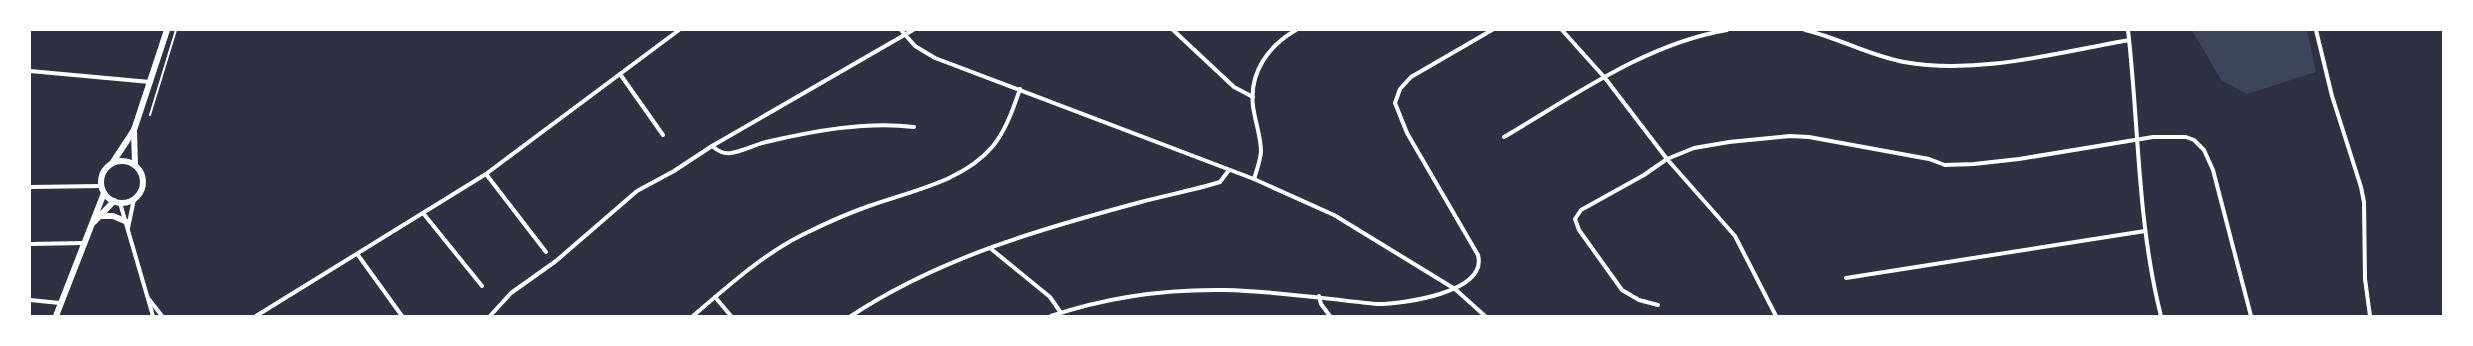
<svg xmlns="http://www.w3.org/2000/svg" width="2473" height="346" font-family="'PT Sans Narrow',sans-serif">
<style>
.green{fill:#3c4559}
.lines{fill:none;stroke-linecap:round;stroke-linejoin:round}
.path{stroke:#fff;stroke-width:2}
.minor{stroke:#fff;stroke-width:4}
.tertiary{stroke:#fff;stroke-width:6}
</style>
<rect width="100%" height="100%" fill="#2d3142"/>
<polygon class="green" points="2192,30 2307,30 2316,72 2247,94 2221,80"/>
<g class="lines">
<polyline class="path" points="150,115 176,30"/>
<g class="minor">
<polyline points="901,30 915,46 935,58 1254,179 1334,215 1455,289 1485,316"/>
<polyline points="1173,30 1234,87 1253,97"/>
<polyline points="1562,30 1605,78 1667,159 1735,236 1776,316"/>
<path d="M 1805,30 C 1839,38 1870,56 1904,62 C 1978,75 2056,53 2129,40"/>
<path d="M 2128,30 C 2139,125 2137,222 2161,316"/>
<polyline points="2316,30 2332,96 2361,187 2364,202 2365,279 2370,316"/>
<polyline points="30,71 150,82"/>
<polyline points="620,74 663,135"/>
<path d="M 1504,137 C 1574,96 1645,44 1727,30"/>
<path d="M 712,146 C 718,151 723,154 731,153 C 743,151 754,145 766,142 C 813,131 866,121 914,127"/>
<polyline points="486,174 546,252"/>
<path d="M 1254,179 C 1257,170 1260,161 1261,152 C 1261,136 1255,122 1253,106 C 1249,73 1268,46 1296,30"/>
<polyline points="30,187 101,186"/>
<polyline points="120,203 153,316"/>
<polyline points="423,213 482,286"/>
<polyline points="128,228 134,199"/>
<polyline points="30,244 84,243"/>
<polyline points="990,248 1050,297 1061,313"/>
<polyline points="358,255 402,316"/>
<polyline points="1846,278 2145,231"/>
<polyline points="1319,296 1321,304 1330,316"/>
<polyline points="715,297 731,316"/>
<polyline points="148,298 162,316"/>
<polyline points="30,300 60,303"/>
<polyline points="1658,305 1639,300 1622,290 1579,230 1575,219 1581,210 1644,175 1667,159 1694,148 1729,142 1790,136 1809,137 1929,159 1945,165 1974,164 2019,159 2153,137 2186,137 2194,140 2204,150 2213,170 2251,316"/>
<polyline points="256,316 486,174 679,30"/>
<polyline points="490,316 511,293 556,261 637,191 674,171 712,146 913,30"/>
<path d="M 693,316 C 727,287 762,255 802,235 C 824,224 846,214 869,206 C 910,191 963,182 993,146 C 1006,130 1013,109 1020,89"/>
<path d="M 851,316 C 939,258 1040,229 1141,202 C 1167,195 1194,190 1220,182 L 1229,170"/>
<path d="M 1051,316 C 1107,297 1167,289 1225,290 C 1276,291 1326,299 1377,304 C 1402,304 1488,293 1478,255 L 1407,133 L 1395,103 L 1400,89 L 1411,77 L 1492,30"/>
</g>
<g class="tertiary">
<polyline points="134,130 135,165"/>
<circle cx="122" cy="182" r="21"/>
<polyline points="113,162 134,130 167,30"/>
<polyline points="100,216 113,216 125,221"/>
<polyline points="94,222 114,201"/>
<polyline points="56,316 104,193"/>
</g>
</g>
<rect width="2473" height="346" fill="none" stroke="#ffffff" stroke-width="62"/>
</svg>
